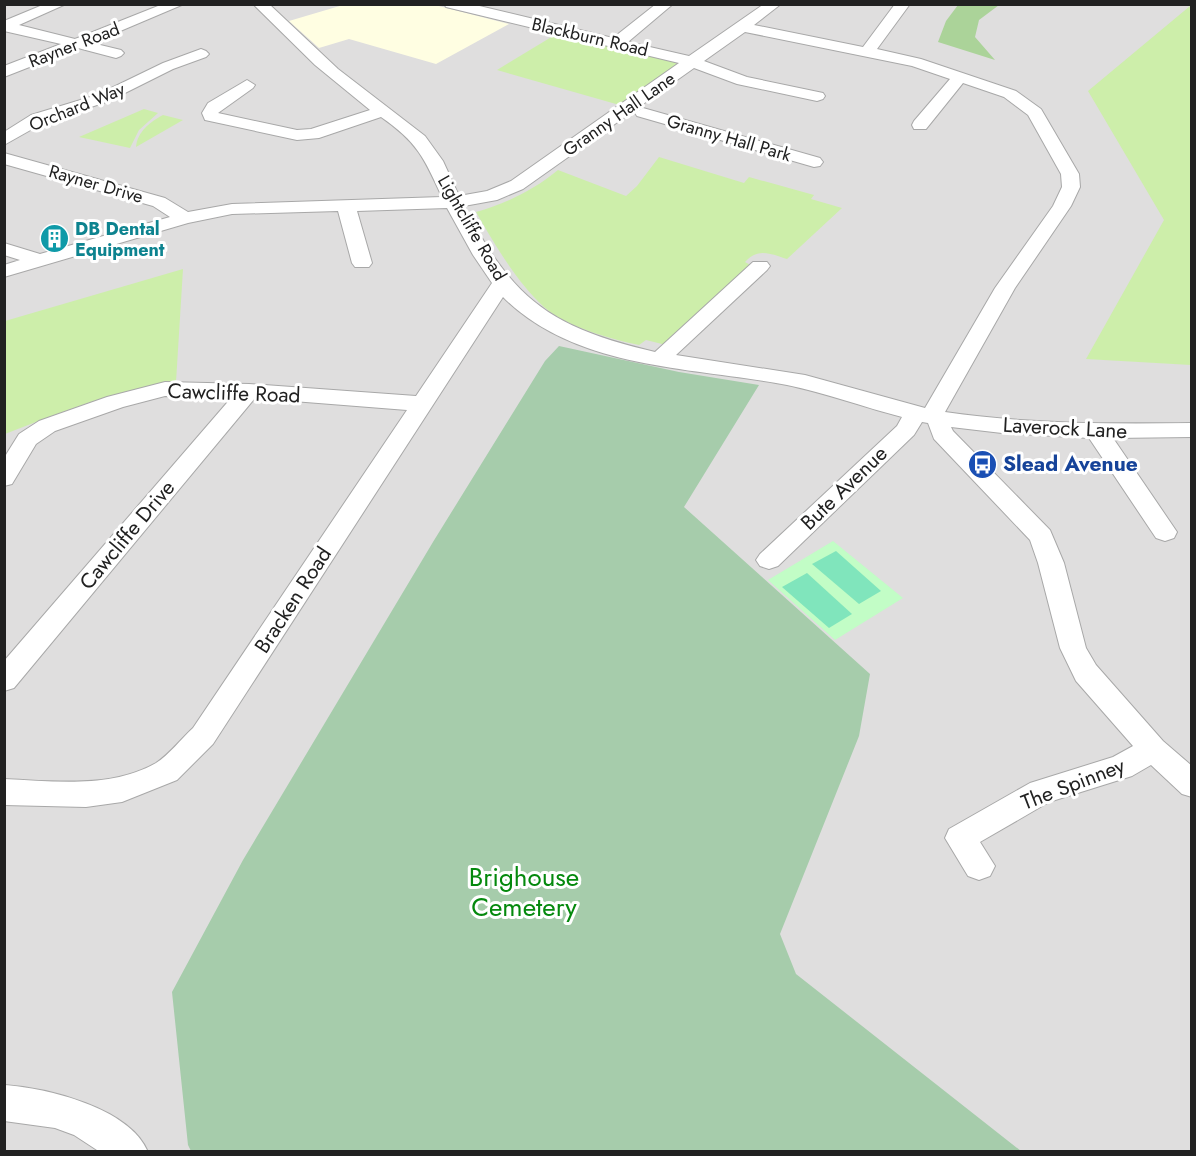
<svg xmlns="http://www.w3.org/2000/svg" width="1196" height="1156" font-family="Jost,sans-serif">
<style>
.residential{fill:#dfdede}
.education{fill:#fffee2}
.grass{fill:#cdeeaa}
.forest{fill:#abd399}
.cemetery{fill:#a6ccab}
.park{fill:#c2fdc6}
.pitch{fill:#80e5bc}
.lines{fill:none;stroke-linecap:round;stroke-linejoin:round}
.minor-casing{stroke:#a8a8a8;stroke-width:2}
.minor{fill:#fff;fill-rule:evenodd}
.labels{text-anchor:middle;dominant-baseline:central;stroke-width:6;stroke-linejoin:round;paint-order:stroke}
.far-street-label{font-size:18px;fill:#212121;stroke:#fff}
.far-culture-label{font-size:18px;font-weight:bold;fill:#0d838f;stroke:#fff;text-anchor:start}
.street-label{font-size:21px;fill:#212121;stroke:#fff}
.transit-label{font-size:21px;font-weight:bold;fill:#164399;stroke:#fff;text-anchor:start}
.near-park-label{font-size:26px;fill:#04890d;stroke:#fff}
</style>
<rect width="100%" height="100%" fill="#f2eee7"/>
<rect class="residential" x="5" y="5" width="1186" height="1146"/>
<polygon class="education" points="431,4 509,24 436,64 349,39 319,48 289,21 343,5"/>
<g class="grass">
<polygon points="1190,6 1191,365 1086,359 1164,220 1088,91"/>
<polygon points="558,33 683,63 623,106 497,70"/>
<polygon points="144,109 158,113 139,130 130,148 79,137"/>
<path d="M 163,115 L 183,120 L 136,147 C 137,132 150,122 163,115 Z"/>
<path d="M 659,157 L 744,183 L 749,177 L 814,195 L 811,199 L 842,208 L 787,259 C 771,254 758,247 745,262 L 752,266 L 666,345 L 646,340 L 639,345 C 610,339 567,327 544,307 C 516,281 495,245 476,212 C 505,204 534,190 558,170 L 626,196 L 637,186 Z"/>
<path d="M 183,269 L 176,382 C 116,389 60,413 5,434 L 5,321 Z"/>
</g>
<polygon class="forest" points="958,5 999,5 979,20 975,37 995,60 938,42 946,21"/>
<polygon class="cemetery" points="559,346 679,372 759,385 684,507 870,674 859,736 780,934 796,974 1021,1151 191,1151 188,1145 172,992 243,860 433,542 545,361"/>
<polygon class="park" points="833,541 903,598 835,640 768,580"/>
<g class="pitch">
<polygon points="836,551 881,591 859,604 812,564"/>
<polygon points="807,573 852,614 829,628 782,587"/>
</g>
<g class="lines">
<defs>
<g id="minor">
<polygon points="45,4 66,4 19,25 75,39 163,4 184,4 92,43 121,50 124,53 121,56 116,58 78,48 4,77 4,66 61,44 4,31 4,21"/>
<path d="M 253,4 L 269,4 L 338,69 L 425,136 L 443,161 L 459,196 L 487,191 L 511,181 L 679,63 L 446,7 L 444,4 L 471,4 L 613,38 L 656,4 L 673,4 L 628,42 L 689,56 L 764,4 L 781,4 L 754,25 L 863,47 L 895,4 L 910,4 L 877,49 L 921,59 L 1016,91 L 1041,109 L 1079,174 L 1080,187 L 1071,206 L 1015,288 L 945,412 C 1027,424 1109,424 1192,423 L 1192,437 L 1113,438 L 1177,532 L 1174,538 L 1165,541 L 1156,538 L 1089,438 L 1002,433 L 951,427 L 953,431 L 1050,530 L 1064,563 L 1086,648 L 1096,665 L 1163,741 L 1192,766 L 1192,797 L 1182,794 L 1151,765 L 1132,776 L 1049,802 L 980,842 L 995,866 L 990,876 L 979,880 L 968,876 L 945,838 L 949,829 L 1030,783 L 1113,757 L 1133,746 L 1076,681 L 1060,648 L 1038,563 L 1030,540 L 934,439 L 928,423 L 922,422 L 914,435 L 778,566 L 769,569 L 760,566 L 756,560 L 760,554 L 897,426 L 902,417 C 863,407 826,393 787,385 C 693,367 576,370 503,297 L 213,744 L 177,780 L 122,802 L 86,807 L 4,805 L 4,779 C 54,781 110,789 156,763 C 169,755 181,739 193,728 L 407,410 L 255,398 L 14,688 L 4,691 L 4,661 L 232,397 L 165,396 L 123,407 L 55,431 L 36,444 L 12,484 L 4,486 L 4,458 L 19,434 L 39,421 L 107,397 L 165,382 L 249,384 L 416,396 L 492,283 L 473,255 L 447,208 L 357,211 L 372,263 L 369,267 L 355,267 L 352,263 L 338,211 L 232,214 L 188,223 L 4,277 L 4,265 L 20,260 L 4,255 L 4,243 L 40,254 L 170,217 L 153,206 L 4,164 L 4,153 L 165,198 L 188,212 L 232,204 L 442,197 C 424,157 417,142 381,117 L 319,138 L 297,140 L 205,120 L 202,113 L 208,103 L 247,80 L 255,85 L 253,88 L 218,113 L 297,130 L 311,129 L 370,110 L 315,65 ZM 745,32 L 912,66 L 950,79 L 914,121 L 912,125 L 914,129 L 926,129 L 963,83 L 1004,97 L 1028,115 L 1061,174 L 1062,187 L 1053,206 L 995,288 L 925,408 L 805,375 L 676,355 L 767,270 L 770,266 L 767,262 L 753,262 L 655,352 L 647,350 C 547,326 511,296 464,206 L 497,200 L 523,189 L 694,68 L 737,84 L 817,101 L 823,99 L 825,96 L 823,93 L 747,77 L 704,61 Z"/>
<polygon points="201,49 206,51 209,54 206,57 173,69 109,101 43,123 4,145 4,132 31,115 97,95 163,63"/>
<polygon points="643,108 820,158 823,162 820,166 814,167 637,116 635,113"/>
<path d="M 4,1085 C 48,1088 130,1108 148,1152 L 100,1152 L 74,1135 L 55,1128 L 4,1121 Z"/>
</g>
</defs>
<use href="#minor" class="minor-casing"/>
<use href="#minor" class="minor"/>
</g>
<defs>
<symbol id="building-disc" viewBox="-11 -11 22 22"><circle r="9.5" fill="#0f9aa8" stroke="#fff"/><path d="M-4-6H4V6H1V3H-1V6H-4ZM-2.5-4.3h1.7v1.8h-1.7ZM.8-4.3h1.7v1.8H.8ZM-2.5-1h1.7V.8h-1.7ZM.8-1h1.7V.8H.8Z" fill="#fff"/></symbol>
<symbol id="bus-disc" viewBox="-11 -11 22 22"><circle r="9.5" fill="#1a4fb4" stroke="#fff"/><path d="M-5-6H5V4H4V6H2V4H-2V6H-4V4H-5ZM-3.5-4V0h7V-4ZM-3.5 1.2v1.5H-2V1.2ZM2 1.2v1.5H3.5V1.2Z" fill="#fff"/></symbol>
</defs>
<g fill-rule="evenodd">
<use href="#building-disc" x="38" y="222" width="33" height="33"/>
<use href="#bus-disc" x="966" y="448" width="33" height="33"/>
</g>
<g class="labels">
<g class="far-street-label">
<text transform="translate(590 37) rotate(13)">Blackburn Road</text>
<text transform="translate(74 45) rotate(-21)">Rayner Road</text>
<text transform="translate(77 107) rotate(-22)">Orchard Way</text>
<text transform="translate(619 114) rotate(-35)">Granny Hall Lane</text>
<text transform="translate(729 138) rotate(16)">Granny Hall Park</text>
<text transform="translate(96 184) rotate(16)">Rayner Drive</text>
<text transform="translate(472 228) rotate(60)">Lightcliffe Road</text>
</g>
<g class="far-culture-label">
<text x="75" y="229">DB Dental<tspan x="75" dy="21">Equipment</tspan></text>
</g>
<g class="street-label">
<text transform="translate(234 393) rotate(2)">Cawcliffe Road</text>
<text transform="translate(1065 428) rotate(3)">Laverock Lane</text>
<text transform="translate(844 488) rotate(-44)">Bute Avenue</text>
<text transform="translate(127 535) rotate(-50)">Cawcliffe Drive</text>
<text transform="translate(293 600) rotate(-57)">Bracken Road</text>
<text transform="translate(1073 784) rotate(-21)">The Spinney</text>
</g>
<g class="transit-label">
<text x="1003" y="464">Slead Avenue</text>
</g>
<g class="near-park-label">
<text x="524" y="877">Brighouse<tspan x="524" dy="30">Cemetery</tspan></text>
</g>
</g>
<rect width="1196" height="1156" fill="none" stroke="#212121" stroke-width="12"/>
</svg>
